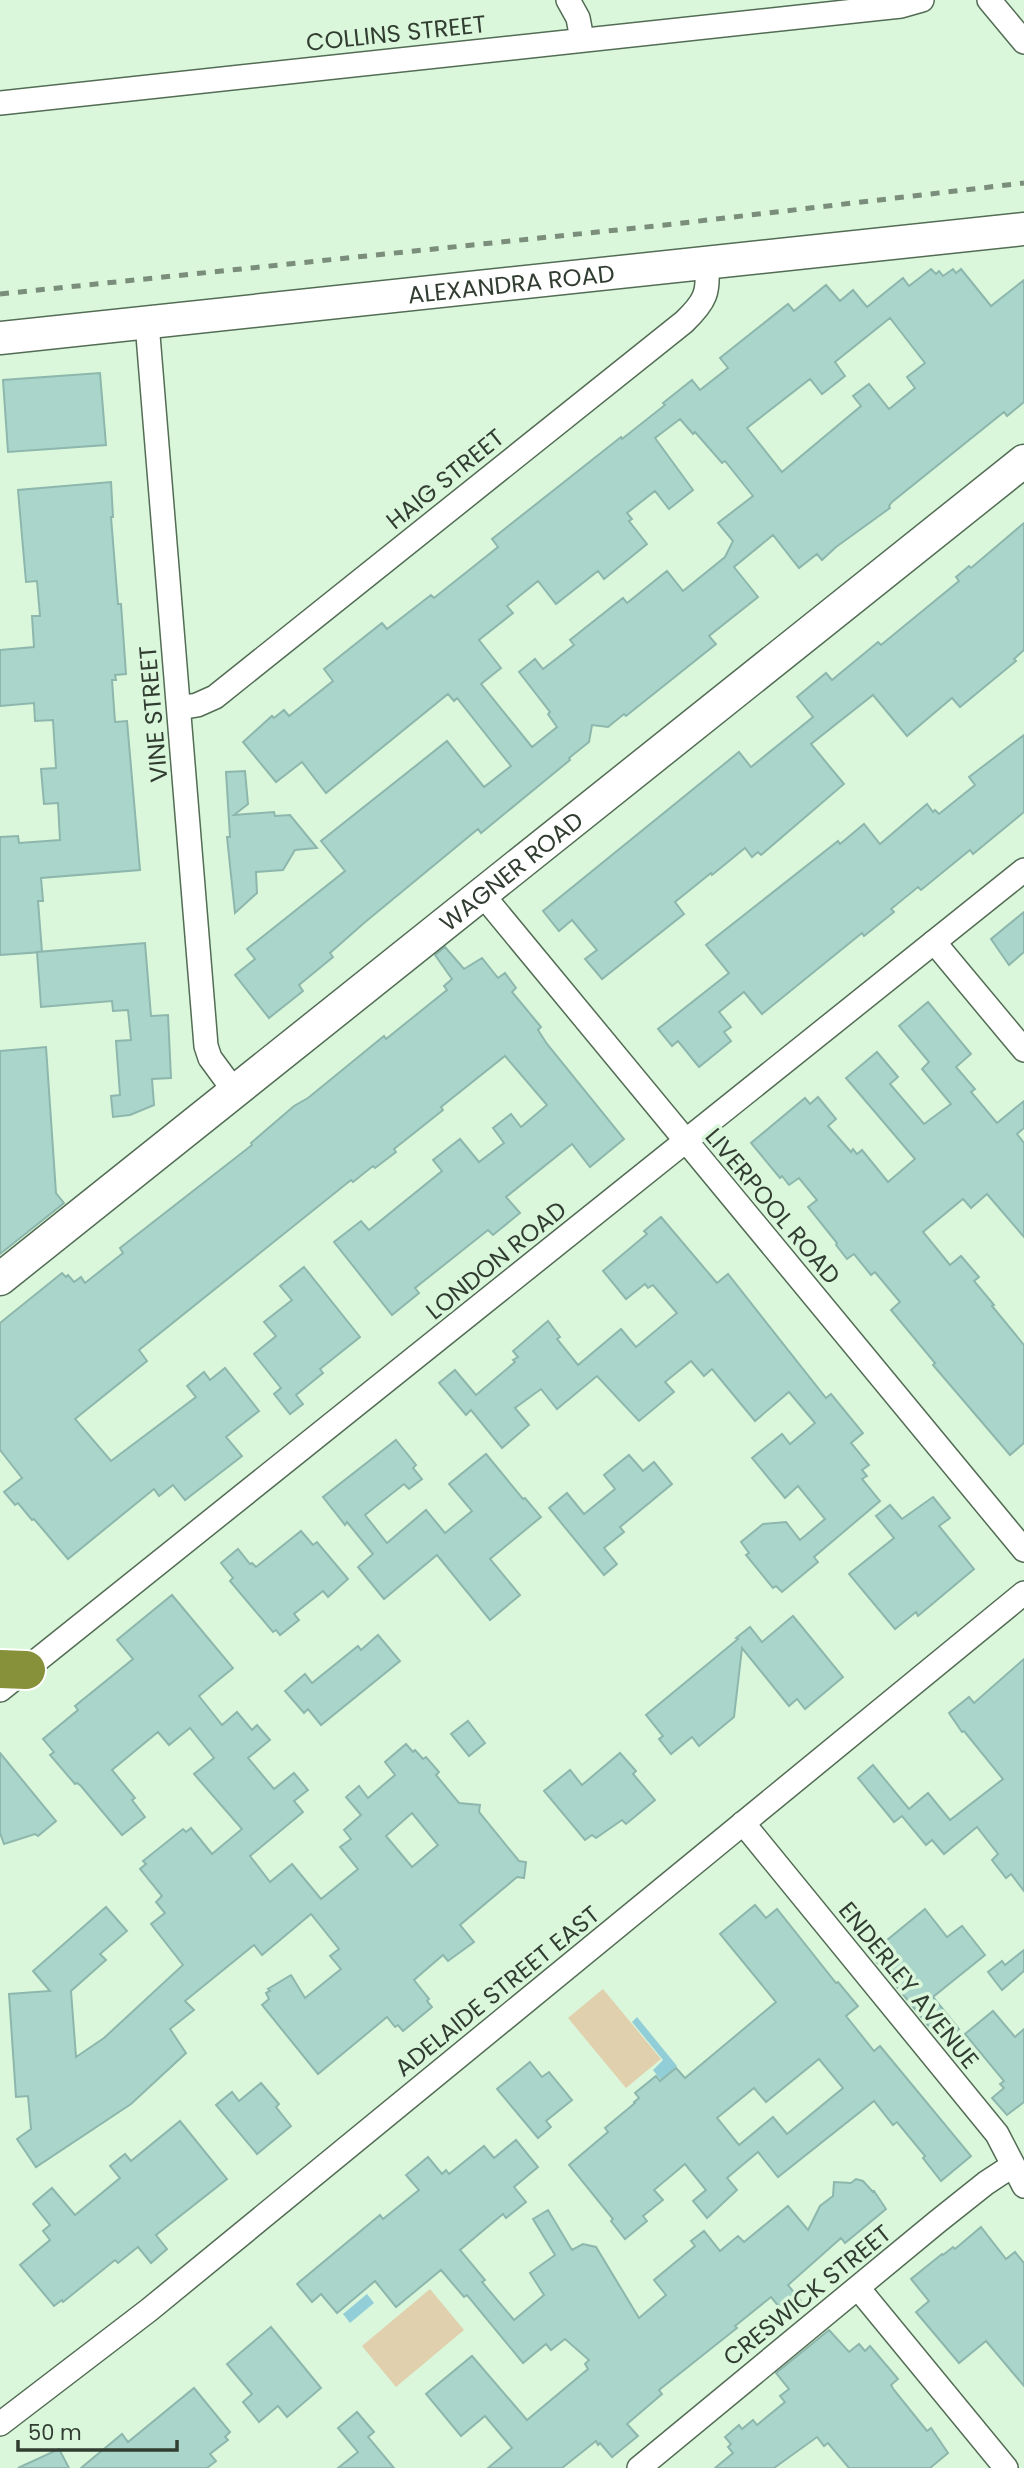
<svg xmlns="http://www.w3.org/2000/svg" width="1024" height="2468" font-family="Poppins,sans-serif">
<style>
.green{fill:#e1d0ad}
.water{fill:#92ced8}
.building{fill:#aad5ca;stroke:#8db7ac;stroke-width:2;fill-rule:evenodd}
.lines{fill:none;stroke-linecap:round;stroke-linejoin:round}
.street-casing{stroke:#536c54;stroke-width:26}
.secondary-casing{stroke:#536c54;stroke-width:35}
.highway-casing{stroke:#fff;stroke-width:42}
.street{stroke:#fff;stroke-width:23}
.secondary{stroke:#fff;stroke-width:32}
.highway{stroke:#879139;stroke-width:38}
.rail{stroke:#7b8e7b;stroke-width:5;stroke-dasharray:9 9;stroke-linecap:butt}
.labels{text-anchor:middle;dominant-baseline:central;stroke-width:7;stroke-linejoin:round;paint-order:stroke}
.street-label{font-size:24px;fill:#323d32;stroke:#daf7db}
</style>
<rect width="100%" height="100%" fill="#daf7db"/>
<g class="green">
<polygon points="603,1989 661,2059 626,2088 568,2018"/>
<polygon points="430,2289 464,2330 396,2387 362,2346"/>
</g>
<g class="water">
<polygon points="637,2017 677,2066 661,2080 653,2070 663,2060 632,2022"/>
<polygon points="367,2294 374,2303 350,2323 343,2314"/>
</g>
<g class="building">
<path d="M 931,269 L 936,274 L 939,271 L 943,276 L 953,269 L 956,273 L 961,269 L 991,306 L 1024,280 L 1024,402 L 1007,416 L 1004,412 L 892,502 L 889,506 L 890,508 L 836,547 L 822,560 L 817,554 L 799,568 L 773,535 L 734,567 L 758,597 L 709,636 L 716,644 L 626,716 L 624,714 L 608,727 L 592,725 L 589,742 L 569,758 L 570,760 L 481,833 L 478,829 L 364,923 L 330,953 L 333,957 L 299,985 L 303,991 L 269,1018 L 235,975 L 255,959 L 247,949 L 345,871 L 321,841 L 447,741 L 484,787 L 511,766 L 457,698 L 454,701 L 448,694 L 326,793 L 302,762 L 276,782 L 243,742 L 272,716 L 274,718 L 284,710 L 289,716 L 333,681 L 324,669 L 382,623 L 387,629 L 431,595 L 434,598 L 498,547 L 492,539 L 621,437 L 622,439 L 665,405 L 663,403 L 692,380 L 700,390 L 728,368 L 720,358 L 788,304 L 794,311 L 826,285 L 840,301 L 853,290 L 867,307 L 903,278 L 909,286 ZM 890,318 L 925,363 L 907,377 L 915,388 L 889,409 L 869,384 L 853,396 L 861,406 L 782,472 L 747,428 L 810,379 L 822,394 L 845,376 L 835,362 ZM 680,419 L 693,434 L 695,432 L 722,463 L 725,461 L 753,496 L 718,523 L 733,541 L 725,557 L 683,591 L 667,571 L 627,603 L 623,598 L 570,640 L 574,645 L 543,669 L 535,659 L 519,672 L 550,712 L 548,714 L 557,727 L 532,747 L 481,684 L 501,668 L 479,640 L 513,613 L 507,606 L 538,581 L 556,604 L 598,571 L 604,579 L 647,544 L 629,521 L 632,519 L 627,513 L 655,491 L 669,509 L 693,490 L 655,438 Z"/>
<polygon points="100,373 106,445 8,452 3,380"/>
<polygon points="111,482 113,517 111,517 118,604 121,604 126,674 115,675 116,680 112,680 115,722 127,721 140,870 41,878 43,901 38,901 42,952 0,955 0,837 18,836 19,843 60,840 58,803 44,804 41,769 56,768 53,720 35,721 34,703 0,706 0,650 34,647 32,616 40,616 37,581 26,582 18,490"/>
<polygon points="1024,523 1024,650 1014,659 1016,661 960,707 952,698 907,736 873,695 811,744 844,784 761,855 758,852 752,857 745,848 712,875 711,873 675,902 684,914 602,979 585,959 597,950 572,920 559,931 543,911 739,752 751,767 813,717 797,697 826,673 832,680 878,642 881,645 959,581 956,577 969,566 971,568"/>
<polygon points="1024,735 1024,812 973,854 970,850 921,890 918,887 891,909 894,912 864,936 862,933 762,1014 744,992 719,1012 731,1027 724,1032 731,1041 699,1067 678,1041 672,1046 658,1029 729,973 706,945 838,841 840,844 864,824 880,844 927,804 933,812 935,810 939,814 975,785 969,777"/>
<polygon points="245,771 248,804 234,815 274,812 275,816 290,815 317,848 295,850 283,870 256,872 257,893 235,913 227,837 230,837 226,772"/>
<polygon points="1024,912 1024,952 1009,965 991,939"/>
<polygon points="145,943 151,1016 168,1015 171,1078 152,1079 154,1105 130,1115 113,1117 111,1096 120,1095 116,1041 131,1040 128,1010 113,1011 112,1001 41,1007 37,952"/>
<polygon points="445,947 464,969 482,958 498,978 505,973 516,988 512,992 541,1027 538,1030 547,1044 624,1139 590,1167 572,1144 506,1197 520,1213 493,1235 488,1230 415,1288 419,1293 392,1315 334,1242 361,1221 369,1230 442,1171 433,1160 460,1139 479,1162 504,1143 493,1128 511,1114 521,1127 547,1105 505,1056 441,1107 443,1110 394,1149 396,1152 375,1168 373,1166 353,1182 351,1180 139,1350 147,1361 75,1419 111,1461 196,1397 187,1386 204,1372 210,1380 225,1368 259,1411 226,1437 242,1456 224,1470 185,1500 173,1485 159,1496 154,1489 68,1559 34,1519 32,1520 18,1503 15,1505 4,1492 22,1478 0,1450 0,1323 62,1273 66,1277 68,1275 74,1282 81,1277 85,1283 123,1253 120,1248 252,1145 251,1143 294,1106 308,1098 384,1036 386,1039 447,990 444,986 452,979 435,955"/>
<polygon points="928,1002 971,1054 956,1067 975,1089 971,1092 997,1123 1024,1101 1024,1128 1017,1134 1024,1143 1024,1237 987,1194 971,1208 963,1199 923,1232 950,1265 961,1256 979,1277 974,1281 994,1305 992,1306 1024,1345 1024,1443 1010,1455 933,1365 935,1363 891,1310 900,1302 875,1272 871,1275 854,1254 847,1259 836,1245 837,1243 808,1207 817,1200 799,1178 789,1185 782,1176 780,1178 751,1143 805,1098 810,1104 818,1097 836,1119 828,1126 851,1152 853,1149 857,1154 862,1150 888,1182 915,1159 846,1078 877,1052 898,1077 890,1084 924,1124 951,1104 922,1069 929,1062 899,1026"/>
<polygon points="46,1047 56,1193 64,1203 0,1254 0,1051"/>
<polygon points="661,1217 717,1283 728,1274 826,1398 831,1394 863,1433 851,1443 869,1465 862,1470 867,1476 862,1479 880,1501 814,1557 818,1562 782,1592 776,1586 773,1588 746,1555 749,1553 741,1542 763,1524 786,1522 800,1540 825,1519 798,1486 785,1498 752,1458 782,1434 790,1444 815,1423 789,1392 755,1421 712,1369 704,1376 691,1361 665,1382 674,1392 639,1421 597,1376 557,1409 541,1389 515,1408 529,1425 502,1448 471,1410 466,1415 439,1383 455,1370 476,1395 515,1362 513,1360 518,1357 513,1351 548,1321 560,1337 557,1339 578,1365 621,1329 636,1347 677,1313 653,1285 648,1288 645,1284 626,1299 603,1271 647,1234 644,1231"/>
<polygon points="304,1267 360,1337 320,1369 323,1373 296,1395 303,1404 290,1414 274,1394 281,1388 254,1354 276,1336 264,1322 292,1300 280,1286"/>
<polygon points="396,1440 416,1465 413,1468 422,1479 409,1489 404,1484 365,1515 387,1543 426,1510 445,1533 472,1511 449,1484 486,1454 523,1499 525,1498 541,1517 490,1559 520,1595 490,1620 437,1555 384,1599 358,1567 373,1554 347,1522 345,1525 323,1497"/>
<polygon points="629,1455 643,1471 654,1462 672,1484 620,1527 624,1532 604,1548 617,1564 604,1575 549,1508 567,1493 584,1514 615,1489 604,1475"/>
<polygon points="933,1497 950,1518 939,1526 974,1569 918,1616 916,1612 895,1629 849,1574 894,1538 876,1516 890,1505 902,1519"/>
<polygon points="301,1531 313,1545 317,1542 348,1579 328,1597 323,1591 294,1614 299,1620 280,1635 276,1630 273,1632 230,1581 233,1578 221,1563 238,1549 250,1564 252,1563 256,1567"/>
<path d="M 172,1595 L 233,1668 L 199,1696 L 222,1725 L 237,1712 L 252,1730 L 257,1725 L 270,1740 L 248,1758 L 274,1789 L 294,1773 L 308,1790 L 294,1801 L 303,1812 L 250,1856 L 270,1882 L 292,1864 L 321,1899 L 358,1869 L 340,1847 L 351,1839 L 344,1830 L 361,1815 L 346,1797 L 359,1786 L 368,1798 L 395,1775 L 385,1762 L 406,1744 L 413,1752 L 415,1750 L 423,1759 L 426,1757 L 439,1772 L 436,1775 L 459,1803 L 480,1805 L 479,1812 L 519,1861 L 526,1862 L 524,1878 L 517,1877 L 460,1925 L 474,1942 L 448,1961 L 443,1955 L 414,1980 L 429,1999 L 427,2001 L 432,2007 L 403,2031 L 398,2025 L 395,2027 L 387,2017 L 318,2074 L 262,2005 L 269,1999 L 266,1993 L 270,1991 L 268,1989 L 291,1975 L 305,1998 L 341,1969 L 330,1956 L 339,1949 L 311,1914 L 262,1955 L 254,1945 L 185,2001 L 194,2010 L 170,2029 L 186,2053 L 131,2104 L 36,2167 L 17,2139 L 31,2129 L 28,2096 L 16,2097 L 9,1994 L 50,1991 L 33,1971 L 106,1907 L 127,1931 L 100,1954 L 106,1960 L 71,1991 L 76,2057 L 104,2038 L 183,1965 L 151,1924 L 165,1913 L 156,1902 L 162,1896 L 140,1869 L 146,1864 L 143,1861 L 183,1829 L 186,1832 L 191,1828 L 212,1854 L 242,1829 L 194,1774 L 214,1758 L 190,1728 L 169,1745 L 158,1732 L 112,1770 L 135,1798 L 132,1800 L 145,1817 L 122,1835 L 81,1786 L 77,1783 L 75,1784 L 50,1755 L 54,1752 L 43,1739 L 78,1710 L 75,1706 L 133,1659 L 117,1640 ZM 412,1813 L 438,1845 L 412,1867 L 386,1836 Z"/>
<polygon points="793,1616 843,1677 805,1709 797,1699 789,1706 742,1648 734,1717 699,1746 692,1737 671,1754 659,1739 663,1736 646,1715 738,1639 736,1638 750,1627 762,1642"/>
<polygon points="378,1635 400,1661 321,1725 308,1709 304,1713 285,1691 305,1674 312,1683 358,1646 361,1650"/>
<polygon points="1024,1659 1024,1891 1011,1874 1006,1878 992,1860 998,1854 977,1827 944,1854 932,1840 926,1845 902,1816 894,1822 858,1778 873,1765 909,1809 928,1793 950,1820 1003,1779 964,1731 962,1732 949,1713 969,1697 974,1703"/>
<polygon points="468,1721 485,1743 469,1756 451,1734"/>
<polygon points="0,1753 56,1821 38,1836 35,1834 4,1844 0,1833"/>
<polygon points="620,1753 636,1771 633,1774 655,1800 626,1824 622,1820 596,1838 592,1835 585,1840 544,1791 570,1770 582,1785"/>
<path d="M 755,1905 L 766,1918 L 777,1909 L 836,1983 L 838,1982 L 858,2006 L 846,2016 L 874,2051 L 880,2046 L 971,2156 L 941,2181 L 923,2158 L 925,2156 L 897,2122 L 893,2125 L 874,2101 L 778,2177 L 758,2152 L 727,2178 L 737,2190 L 707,2218 L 693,2201 L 706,2190 L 685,2164 L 654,2190 L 663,2200 L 643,2216 L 647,2221 L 625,2239 L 611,2221 L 613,2219 L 569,2165 L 608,2132 L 605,2128 L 635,2103 L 634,2102 L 639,2098 L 635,2093 L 656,2076 L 660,2081 L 676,2068 L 685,2078 L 776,2002 L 720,1934 ZM 819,2059 L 843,2088 L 787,2134 L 773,2117 L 739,2145 L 717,2118 L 754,2088 L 766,2102 Z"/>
<polygon points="925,1909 947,1937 962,1926 985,1955 933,1997 959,2029 945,2041 943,2037 940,2040 870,1954"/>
<polygon points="1024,1950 1024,1971 1002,1990 988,1972 1002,1961 1005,1965"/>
<polygon points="993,2011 1015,2037 1024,2029 1024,2102 1007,2115 992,2098 1004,2088 1000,2084 1004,2081 965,2034"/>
<polygon points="530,2062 542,2077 549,2072 572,2100 546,2121 551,2127 538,2138 497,2089"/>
<polygon points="261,2083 279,2104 276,2107 291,2126 257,2154 216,2105 232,2092 239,2101"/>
<polygon points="180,2121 227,2179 156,2235 167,2249 151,2263 138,2247 118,2263 115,2260 63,2302 62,2300 54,2306 20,2265 50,2240 43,2231 50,2225 33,2204 52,2188 75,2215 120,2178 110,2166 125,2154 131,2161"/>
<polygon points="516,2140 538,2167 514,2187 526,2202 506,2218 503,2214 460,2250 485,2280 482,2282 514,2320 544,2295 530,2273 555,2255 533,2219 548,2210 572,2250 583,2244 596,2247 639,2318 666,2295 654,2280 695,2246 691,2241 704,2231 720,2251 738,2236 744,2242 788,2206 808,2230 820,2206 833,2196 834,2182 851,2183 856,2179 863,2181 873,2192 874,2191 886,2209 845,2243 841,2238 788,2285 801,2301 785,2314 771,2297 735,2326 737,2328 659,2390 662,2394 627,2424 638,2436 612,2457 600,2443 598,2445 596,2441 562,2468 488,2468 512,2448 485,2416 461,2436 426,2394 472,2356 527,2420 588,2369 585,2364 589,2360 565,2339 551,2350 546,2344 523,2363 467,2295 464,2297 441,2270 396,2307 375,2281 337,2313 321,2294 312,2302 297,2284 380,2215 383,2219 419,2190 406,2175 428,2157 442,2174 446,2170 449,2174 484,2146 494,2158"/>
<polygon points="981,2227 1006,2259 1015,2252 1024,2263 1024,2386 986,2341 959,2363 916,2312 929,2301 911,2279 942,2254 943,2255 953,2247 955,2249"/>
<polygon points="271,2327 321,2388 287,2417 278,2406 259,2422 243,2402 252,2394 227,2364"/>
<polygon points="829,2330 849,2352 859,2344 865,2351 870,2346 898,2379 891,2385 894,2390 927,2431 931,2428 948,2453 930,2468 849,2468 828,2443 824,2446 817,2437 774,2468 715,2468 733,2453 728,2447 731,2444 725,2437 739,2425 742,2429 753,2420 757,2425 785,2402 780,2396 789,2389 776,2373"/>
<polygon points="194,2388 230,2432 225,2437 228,2440 210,2454 216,2461 207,2468 81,2468 122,2434 128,2442"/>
<polygon points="357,2412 374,2432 368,2437 394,2468 338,2468 358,2452 338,2428"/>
<polygon points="59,2449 69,2468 18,2468"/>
</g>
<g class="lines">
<defs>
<g id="street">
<polyline points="568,0 578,18 582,39"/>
<polyline points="989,0 1024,42"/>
<polyline points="0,103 901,6 922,0"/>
<polyline points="147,323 206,1046 210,1058 235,1092"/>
<path d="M 179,708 L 197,705 L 215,697 L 684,322 C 705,302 710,292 706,263"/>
<polyline points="482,894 1024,1550"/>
<polyline points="934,942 1024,1050"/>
<polyline points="0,1690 1024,870"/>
<polyline points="743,1823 997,2134 1024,2186"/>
<polyline points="858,2288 1006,2468"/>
<polyline points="0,2424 149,2310 1024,1593"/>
<polyline points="639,2468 937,2222 986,2183 1012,2166"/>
</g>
<g id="secondary">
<path id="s1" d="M 0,338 L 1024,229"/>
<path id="s2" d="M 0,1279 L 1024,461"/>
</g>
<polyline id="highway" points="0,1669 26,1670"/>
</defs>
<use href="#street" class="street-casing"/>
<use href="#secondary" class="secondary-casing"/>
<use href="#highway" class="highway-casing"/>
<use href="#street" class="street"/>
<use href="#secondary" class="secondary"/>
<use href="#highway" class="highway"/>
<polyline class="rail" points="0,294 665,225 1024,183"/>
</g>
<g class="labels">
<g class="street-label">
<text transform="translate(396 33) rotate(-6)">COLLINS STREET</text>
<text stroke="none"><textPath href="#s1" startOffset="514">ALEXANDRA ROAD</textPath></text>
<text transform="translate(445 479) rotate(-39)">HAIG STREET</text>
<text transform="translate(153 714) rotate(-95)">VINE STREET</text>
<text stroke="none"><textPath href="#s2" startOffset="654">WAGNER ROAD</textPath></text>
<text transform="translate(773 1206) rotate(50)">LIVERPOOL ROAD</text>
<text transform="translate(496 1260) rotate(-39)">LONDON ROAD</text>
<text transform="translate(909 1985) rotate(51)">ENDERLEY AVENUE</text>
<text transform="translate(497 1991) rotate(-39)">ADELAIDE STREET EAST</text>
<text transform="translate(807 2295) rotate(-39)">CRESWICK STREET</text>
</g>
</g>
<path d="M18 2440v10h159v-10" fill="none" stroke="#323d32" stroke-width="3.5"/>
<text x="28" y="2440" font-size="21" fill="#323d32" stroke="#daf7db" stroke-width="5" paint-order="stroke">50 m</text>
</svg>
